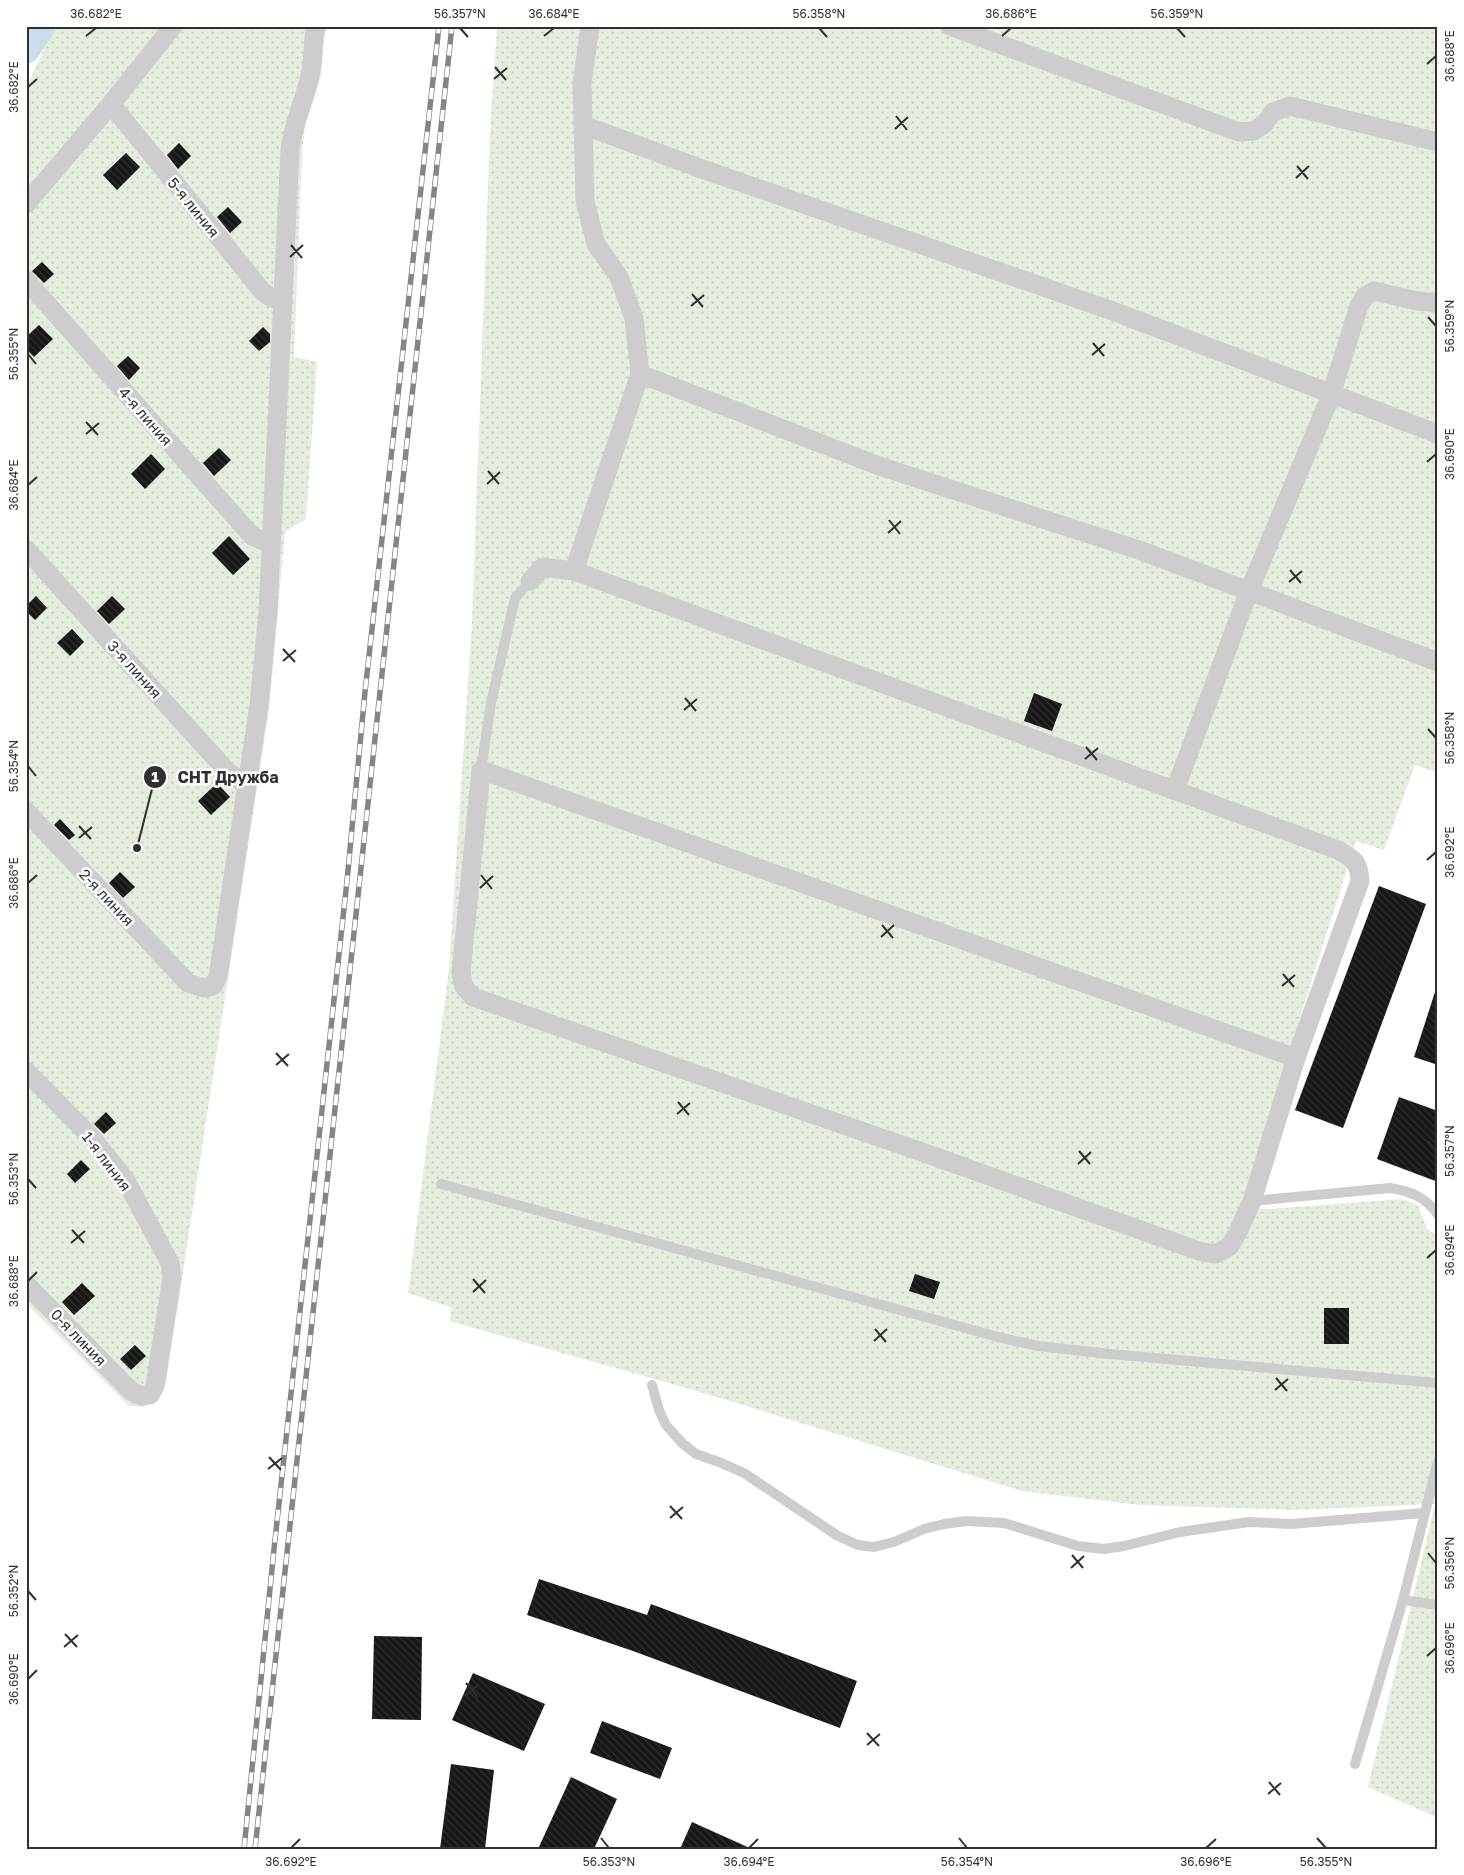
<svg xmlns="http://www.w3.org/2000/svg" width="1464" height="1875" font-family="'Golos Text',sans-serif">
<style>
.garden{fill:url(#garden-dots)}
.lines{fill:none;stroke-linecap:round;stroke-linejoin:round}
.river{stroke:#cbdded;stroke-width:29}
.building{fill:url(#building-back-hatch)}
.service{stroke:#cdcdcd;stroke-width:10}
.minor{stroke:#cdcdcd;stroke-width:19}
.rail-casing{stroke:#858585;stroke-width:5.5}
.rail{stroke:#fff;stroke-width:4;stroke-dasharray:11;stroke-linecap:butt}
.ticks{fill:none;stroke:#303030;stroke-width:2}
.labels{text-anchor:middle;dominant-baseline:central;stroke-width:5;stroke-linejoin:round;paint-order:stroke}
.street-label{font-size:15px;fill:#303030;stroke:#fff}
.leader{fill:none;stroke:#303030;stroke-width:2}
.callout-dot{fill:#303030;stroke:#fff;stroke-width:2}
.mark-label{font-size:15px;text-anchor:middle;font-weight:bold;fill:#fff}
.callout-label{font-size:16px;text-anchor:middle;font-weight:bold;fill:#303030;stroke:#fff;stroke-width:5;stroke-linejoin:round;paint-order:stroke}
.neatline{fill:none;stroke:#303030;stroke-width:2}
.ticks-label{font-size:12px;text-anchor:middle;fill:#303030}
</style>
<defs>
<pattern id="garden-dots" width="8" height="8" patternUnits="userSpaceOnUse" patternTransform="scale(1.25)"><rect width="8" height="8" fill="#e5edde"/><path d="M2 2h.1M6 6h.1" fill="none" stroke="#c5ccbf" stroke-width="1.8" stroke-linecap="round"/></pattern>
<pattern id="building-back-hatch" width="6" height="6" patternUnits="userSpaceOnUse" patternTransform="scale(1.25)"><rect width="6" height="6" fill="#171717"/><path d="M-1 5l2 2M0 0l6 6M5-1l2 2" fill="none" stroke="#303030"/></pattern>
</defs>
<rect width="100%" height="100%" fill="#fff"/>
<g class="garden">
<polygon points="55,26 328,26 324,39 321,76 305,126 302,153 294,357 317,362 306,519 285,532 269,710 166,1383 159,1399 143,1407 129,1406 26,1303 26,88"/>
<polygon points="497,26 1438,26 1438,773 1415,765 1384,850 1356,841 1240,1207 1270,1209 1402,1199 1418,1205 1427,1229 1438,1236 1438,1818 1368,1787 1435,1504 1296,1510 1140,1505 1022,1491 697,1391 449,1321 452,1308 408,1293 449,969 472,622 490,134"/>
</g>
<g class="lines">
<polyline class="river" points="26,49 41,26"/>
</g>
<g class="building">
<polygon points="179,143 191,156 178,169 167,155"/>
<polygon points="126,153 140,167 117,190 103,175"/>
<polygon points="228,207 242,222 230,233 217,217"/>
<polygon points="42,262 54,274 44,283 32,271"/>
<polygon points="39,325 53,339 34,357 26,349 26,337"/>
<polygon points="263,327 270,334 270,342 259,351 249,341"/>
<polygon points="128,356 140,368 129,380 117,366"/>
<polygon points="219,448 231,460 214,476 203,463"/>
<polygon points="151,454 165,469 145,489 131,474"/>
<polygon points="229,536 250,559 233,575 212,553"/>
<polygon points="36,596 47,608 35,620 26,611 26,606"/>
<polygon points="112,596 125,609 109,624 97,611"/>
<polygon points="72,629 84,642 70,656 57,643"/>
<polygon points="1034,693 1062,704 1052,731 1024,721"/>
<polygon points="217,783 230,797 211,815 198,801"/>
<polygon points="60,819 75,835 69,840 54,825"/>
<polygon points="120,872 135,887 123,898 109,883"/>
<polygon points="1379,886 1426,904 1343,1128 1295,1110"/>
<polygon points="1435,992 1438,992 1438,1065 1414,1057"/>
<polygon points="1399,1097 1438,1111 1438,1182 1377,1159"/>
<polygon points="106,1112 116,1123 104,1134 94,1124"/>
<polygon points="81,1160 90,1169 75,1183 67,1174"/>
<polygon points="915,1274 940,1282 934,1299 909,1291"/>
<polygon points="82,1283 95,1296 74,1315 62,1302"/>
<rect x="1324" y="1308" width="25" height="36"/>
<polygon points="135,1345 146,1356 131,1370 120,1359"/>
<polygon points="539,1579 647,1615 651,1604 857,1681 840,1728 633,1651 527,1615"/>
<polygon points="374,1636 422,1637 421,1720 372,1719"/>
<polygon points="473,1673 545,1704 524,1751 452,1720"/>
<polygon points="602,1721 672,1748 660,1779 590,1753"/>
<polygon points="451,1764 494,1770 485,1849 440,1849"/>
<polygon points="571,1777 617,1799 594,1849 538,1849"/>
<polygon points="692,1822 752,1849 680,1849"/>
</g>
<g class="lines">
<g class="service">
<polyline points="481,770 491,703 515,598 530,581"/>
<polyline points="441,1184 998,1337 1038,1346 1110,1354 1438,1383"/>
<path d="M 1252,1201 L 1390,1188 C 1410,1191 1426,1197 1438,1215"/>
<polyline points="652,1385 659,1410 666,1425 682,1443 696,1454 719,1462 744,1473 838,1536 858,1545 874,1547 894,1542 924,1529 944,1524 967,1521 1004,1523 1078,1546 1104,1549 1124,1546 1180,1532 1249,1522 1291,1524 1424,1513"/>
<polyline points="1403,1600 1438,1605"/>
<polyline points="1355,1764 1403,1600 1438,1461"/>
</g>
<g class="minor">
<polyline points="950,26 1239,132 1254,131 1265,123 1273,112 1290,106 1438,142"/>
<polyline points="111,104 263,292 272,298 283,301"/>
<polyline points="583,125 702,169 1110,310 1438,434"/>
<polyline points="26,204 111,104 173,26"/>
<polyline points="26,280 252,536 271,544"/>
<polyline points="640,374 882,467 1139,550 1438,662"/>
<polyline points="26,549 227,771 246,785"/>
<polyline points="574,571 640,374 634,318 619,277 596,244 585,201 582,84 590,26"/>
<path d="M 530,581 L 543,567 L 574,571 L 1338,850 C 1354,859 1359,862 1360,881 L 1296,1058 L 1252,1201 L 1237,1234 L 1230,1246 L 1216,1254 L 1202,1252 L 922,1152 L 473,997 L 464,987 L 461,973 L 481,770 L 1296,1058"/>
<polyline points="1175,790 1249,591 1331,395 1359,306 1365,296 1374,291 1417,301 1438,303"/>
<path d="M 26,811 L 188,983 L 204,988 L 213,986 L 218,977 L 259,705 L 268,612 L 290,150 C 293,124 304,101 310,76 C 314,60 312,42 316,26"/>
<polyline points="26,1071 93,1139 125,1179 170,1263 172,1277 155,1386 150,1395 141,1396 131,1391 26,1284"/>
</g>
<defs>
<g id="rail">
<polyline points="244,1849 274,1549 347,881 365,692 439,26"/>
<polyline points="255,1849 452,26"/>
</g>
</defs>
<use href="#rail" class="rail-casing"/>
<use href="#rail" class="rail"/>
</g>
<path class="ticks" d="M 460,28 L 468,37M 819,28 L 827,37M 1177,28 L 1185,37M 86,36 L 96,28M 544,36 L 554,28M 1002,36 L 1011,28M 1427,64 L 1436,56M 495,67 L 506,80M 494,79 L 507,68M 28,87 L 37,79M 896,116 L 907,130M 895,129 L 908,117M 1297,166 L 1308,179M 1296,178 L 1309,166M 291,245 L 302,258M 290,257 L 303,245M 692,294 L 703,307M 691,306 L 704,295M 1428,317 L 1436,326M 1093,343 L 1104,356M 28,354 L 36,364M 1092,355 L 1105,344M 86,422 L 98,435M 86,434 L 99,423M 1427,462 L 1436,454M 488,471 L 499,484M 487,484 L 500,472M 28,485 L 37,477M 889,520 L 900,534M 888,533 L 901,521M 1290,570 L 1301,583M 1289,582 L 1302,571M 283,649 L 295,662M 283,661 L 296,650M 685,698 L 696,711M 684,710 L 697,699M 1428,729 L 1436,738M 1086,747 L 1097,760M 1085,759 L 1098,748M 28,766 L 36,776M 79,826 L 91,839M 79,838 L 92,827M 1427,860 L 1436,852M 481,875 L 492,889M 28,883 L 37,875M 480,888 L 493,876M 882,925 L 893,938M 881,937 L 894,925M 1283,974 L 1294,987M 1282,986 L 1295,975M 276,1053 L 288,1066M 276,1065 L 289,1054M 678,1102 L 689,1115M 677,1114 L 690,1103M 1428,1141 L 1436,1151M 1079,1151 L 1090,1164M 1078,1164 L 1091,1152M 28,1179 L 36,1188M 72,1230 L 84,1243M 71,1243 L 85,1231M 1427,1258 L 1436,1250M 473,1279 L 485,1293M 28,1281 L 37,1272M 473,1292 L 486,1280M 875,1329 L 886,1342M 874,1341 L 887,1329M 1276,1378 L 1287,1391M 1275,1390 L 1288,1379M 269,1457 L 281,1470M 268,1469 L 282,1458M 670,1506 L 682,1519M 670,1518 L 683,1507M 1428,1553 L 1436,1563M 1072,1555 L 1083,1568M 1071,1568 L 1084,1556M 28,1591 L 36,1600M 65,1634 L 77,1647M 64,1647 L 78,1635M 1427,1656 L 1436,1648M 28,1679 L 37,1670M 466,1683 L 478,1697M 465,1696 L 479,1684M 867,1733 L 879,1746M 867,1745 L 880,1734M 1269,1782 L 1280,1795M 1268,1794 L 1281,1783M 601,1838 L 609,1848M 959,1838 L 967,1848M 1317,1838 L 1326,1848M 291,1848 L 300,1839M 749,1848 L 758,1839M 1206,1848 L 1216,1839"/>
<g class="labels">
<g class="street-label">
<text transform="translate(194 207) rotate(51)">5-я линия</text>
<text transform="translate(146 416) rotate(49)">4-я линия</text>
<text transform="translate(135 669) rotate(48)">3-я линия</text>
<text transform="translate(107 897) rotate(47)">2-я линия</text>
<text transform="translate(107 1161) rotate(53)">1-я линия</text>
<text transform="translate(79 1337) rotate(46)">0-я линия</text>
</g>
</g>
<path class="leader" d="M137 848L155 777"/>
<g class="callout-dot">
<circle cx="137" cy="848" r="5"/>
<circle cx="155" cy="777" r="12"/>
</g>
<g class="mark-label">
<text x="155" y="782">1</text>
</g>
<g class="callout-label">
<text x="228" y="783">СНТ Дружба</text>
</g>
<rect width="1464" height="1875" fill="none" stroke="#ffffff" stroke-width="55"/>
<rect x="28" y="28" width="1408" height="1820" class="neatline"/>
<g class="ticks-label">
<text x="96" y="18">36.682°E</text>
<text x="460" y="18">56.357°N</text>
<text x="554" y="18">36.684°E</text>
<text x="819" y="18">56.358°N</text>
<text x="1011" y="18">36.686°E</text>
<text x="1177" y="18">56.359°N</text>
<text transform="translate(1450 56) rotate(-90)" y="4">36.688°E</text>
<text transform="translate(14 87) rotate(-90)" y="4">36.682°E</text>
<text transform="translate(1450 326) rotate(-90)" y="4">56.359°N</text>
<text transform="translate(14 354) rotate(-90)" y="4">56.355°N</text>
<text transform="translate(1450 454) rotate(-90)" y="4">36.690°E</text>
<text transform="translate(14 485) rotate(-90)" y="4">36.684°E</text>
<text transform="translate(1450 738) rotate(-90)" y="4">56.358°N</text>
<text transform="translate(14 766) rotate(-90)" y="4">56.354°N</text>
<text transform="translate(1450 852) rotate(-90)" y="4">36.692°E</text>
<text transform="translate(14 883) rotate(-90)" y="4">36.686°E</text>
<text transform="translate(1450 1151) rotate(-90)" y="4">56.357°N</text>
<text transform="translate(14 1179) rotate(-90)" y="4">56.353°N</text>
<text transform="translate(1450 1250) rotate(-90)" y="4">36.694°E</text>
<text transform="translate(14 1281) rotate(-90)" y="4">36.688°E</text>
<text transform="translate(1450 1563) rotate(-90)" y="4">56.356°N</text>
<text transform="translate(14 1591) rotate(-90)" y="4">56.352°N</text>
<text transform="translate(1450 1648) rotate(-90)" y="4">36.696°E</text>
<text transform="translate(14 1679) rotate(-90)" y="4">36.690°E</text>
<text x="291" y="1866">36.692°E</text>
<text x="609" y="1866">56.353°N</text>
<text x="749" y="1866">36.694°E</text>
<text x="967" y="1866">56.354°N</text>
<text x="1206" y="1866">36.696°E</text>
<text x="1326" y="1866">56.355°N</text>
</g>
</svg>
